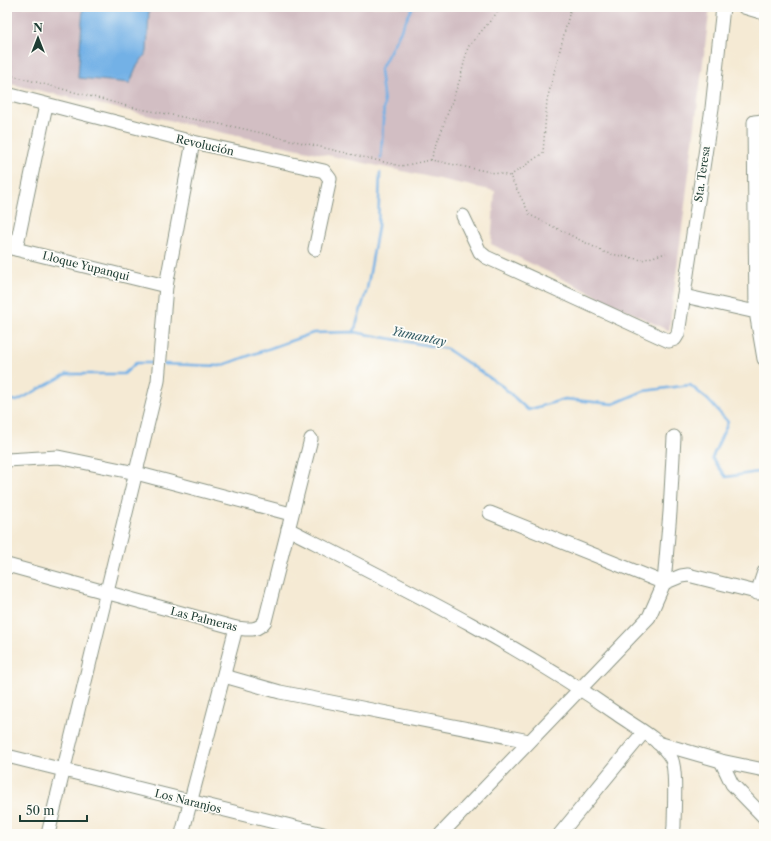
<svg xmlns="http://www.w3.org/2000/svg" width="771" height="841" font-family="'Libre Caslon Text',serif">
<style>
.industrial{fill:#d2bec3}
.water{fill:#73b1e6;stroke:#49778d}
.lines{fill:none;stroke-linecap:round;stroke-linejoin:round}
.stream{stroke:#73b1e6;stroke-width:2.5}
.minor-casing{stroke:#8a9484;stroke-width:15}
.path{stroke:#8a9484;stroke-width:1.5;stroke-dasharray:1 3;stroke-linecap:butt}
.minor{stroke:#fff;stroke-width:13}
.labels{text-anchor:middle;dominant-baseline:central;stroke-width:3.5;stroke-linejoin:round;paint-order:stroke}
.street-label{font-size:11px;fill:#1f3d34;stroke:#fdfcf7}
.water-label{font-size:12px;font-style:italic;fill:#386069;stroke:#fdfcf7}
</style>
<rect width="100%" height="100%" fill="#fdfcf7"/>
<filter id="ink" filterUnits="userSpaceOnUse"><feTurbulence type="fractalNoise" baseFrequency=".025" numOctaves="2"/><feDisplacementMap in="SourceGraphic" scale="8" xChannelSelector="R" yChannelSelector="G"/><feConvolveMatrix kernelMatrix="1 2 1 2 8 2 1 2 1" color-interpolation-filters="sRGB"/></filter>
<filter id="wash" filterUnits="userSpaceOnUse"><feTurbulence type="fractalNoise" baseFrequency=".012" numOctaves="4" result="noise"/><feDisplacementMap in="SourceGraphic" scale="16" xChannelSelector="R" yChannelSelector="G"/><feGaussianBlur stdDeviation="0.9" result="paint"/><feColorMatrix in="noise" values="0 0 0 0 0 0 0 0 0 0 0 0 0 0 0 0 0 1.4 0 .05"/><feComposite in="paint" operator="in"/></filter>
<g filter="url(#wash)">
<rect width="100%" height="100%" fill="#f5ead4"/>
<polygon class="industrial" points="7,7 710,7 669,331 491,244 495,191 224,133 7,83"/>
<polygon class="water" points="83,7 148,7 149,11 147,52 137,66 130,83 78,78"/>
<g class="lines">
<g class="stream">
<polyline points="381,158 384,103 380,70 413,7"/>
<polyline points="354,332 367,289 378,227 380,173"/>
<polyline points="163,364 220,366 313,333 354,332 447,349 502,386 528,410 565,399 613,404 644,391 690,385 707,399 728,422 712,458 726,477 764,471"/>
<polyline points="7,399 17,401 67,374 124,374 136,363 156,363"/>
</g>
</g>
</g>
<g filter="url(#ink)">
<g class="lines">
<defs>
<g id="minor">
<polyline points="744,7 764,13"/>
<polyline points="7,94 193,142 324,171 330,179 315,249"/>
<polyline points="463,216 480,252 486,257 669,341 675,339 678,334 712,108 723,7"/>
<polyline points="7,247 166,286"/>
<polyline points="16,249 46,105"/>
<polyline points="684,296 756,312 764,359"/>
<polyline points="756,312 754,122 764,121"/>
<polyline points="7,460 58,457 136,473 291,514"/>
<polyline points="490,513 664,583 681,576 688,575 764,594"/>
<path d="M 288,529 C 400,586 514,642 617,714 C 635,727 659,738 671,758 C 677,769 674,811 674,826 L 673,834"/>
<path d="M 7,565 L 236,628 C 248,629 257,632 265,621 L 311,439"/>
<polyline points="757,593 764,572"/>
<polyline points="224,676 280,692 529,741"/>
<polyline points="658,743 721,761 764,770"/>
<polyline points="7,756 323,834"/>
<polyline points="721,761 732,784 764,817"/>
<polyline points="48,834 158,381 166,286 193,142"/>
<polyline points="182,834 236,628"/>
<polyline points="441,834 649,617 664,583 670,512 674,437"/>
<polyline points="560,834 643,733"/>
</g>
</defs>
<use href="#minor" class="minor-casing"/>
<g class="path">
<polyline points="8,7 9,75 135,108 240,128 401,166 431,160 510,176 530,215 606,253 642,260 666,253"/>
<polyline points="431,160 460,79 468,47 502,7"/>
<polyline points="510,176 543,153 547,100 571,7"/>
</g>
<use href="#minor" class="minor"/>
</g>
</g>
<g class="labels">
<g class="street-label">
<text transform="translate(205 145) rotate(13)">Revolución</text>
<text transform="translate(702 174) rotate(-82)">Sta. Teresa</text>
<text transform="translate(86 266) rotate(14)">Lloque Yupanqui</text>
<text transform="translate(204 619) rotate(14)">Las Palmeras</text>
<text transform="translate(188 801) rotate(14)">Los Naranjos</text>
</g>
<g class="water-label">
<text transform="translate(419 336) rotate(12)">Yumantay</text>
</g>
</g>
<rect width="771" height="841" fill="none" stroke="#fdfcf7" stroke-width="24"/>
<g transform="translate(38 38)" stroke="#fdfcf7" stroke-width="3" paint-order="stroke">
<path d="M0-3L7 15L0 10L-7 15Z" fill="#1f3d34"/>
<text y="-6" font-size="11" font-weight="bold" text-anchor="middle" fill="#1f3d34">N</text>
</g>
<path d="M20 815v6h67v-6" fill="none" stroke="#1f3d34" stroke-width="2"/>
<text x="26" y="815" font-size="12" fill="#1f3d34" stroke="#fdfcf7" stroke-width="3" paint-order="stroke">50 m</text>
</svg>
